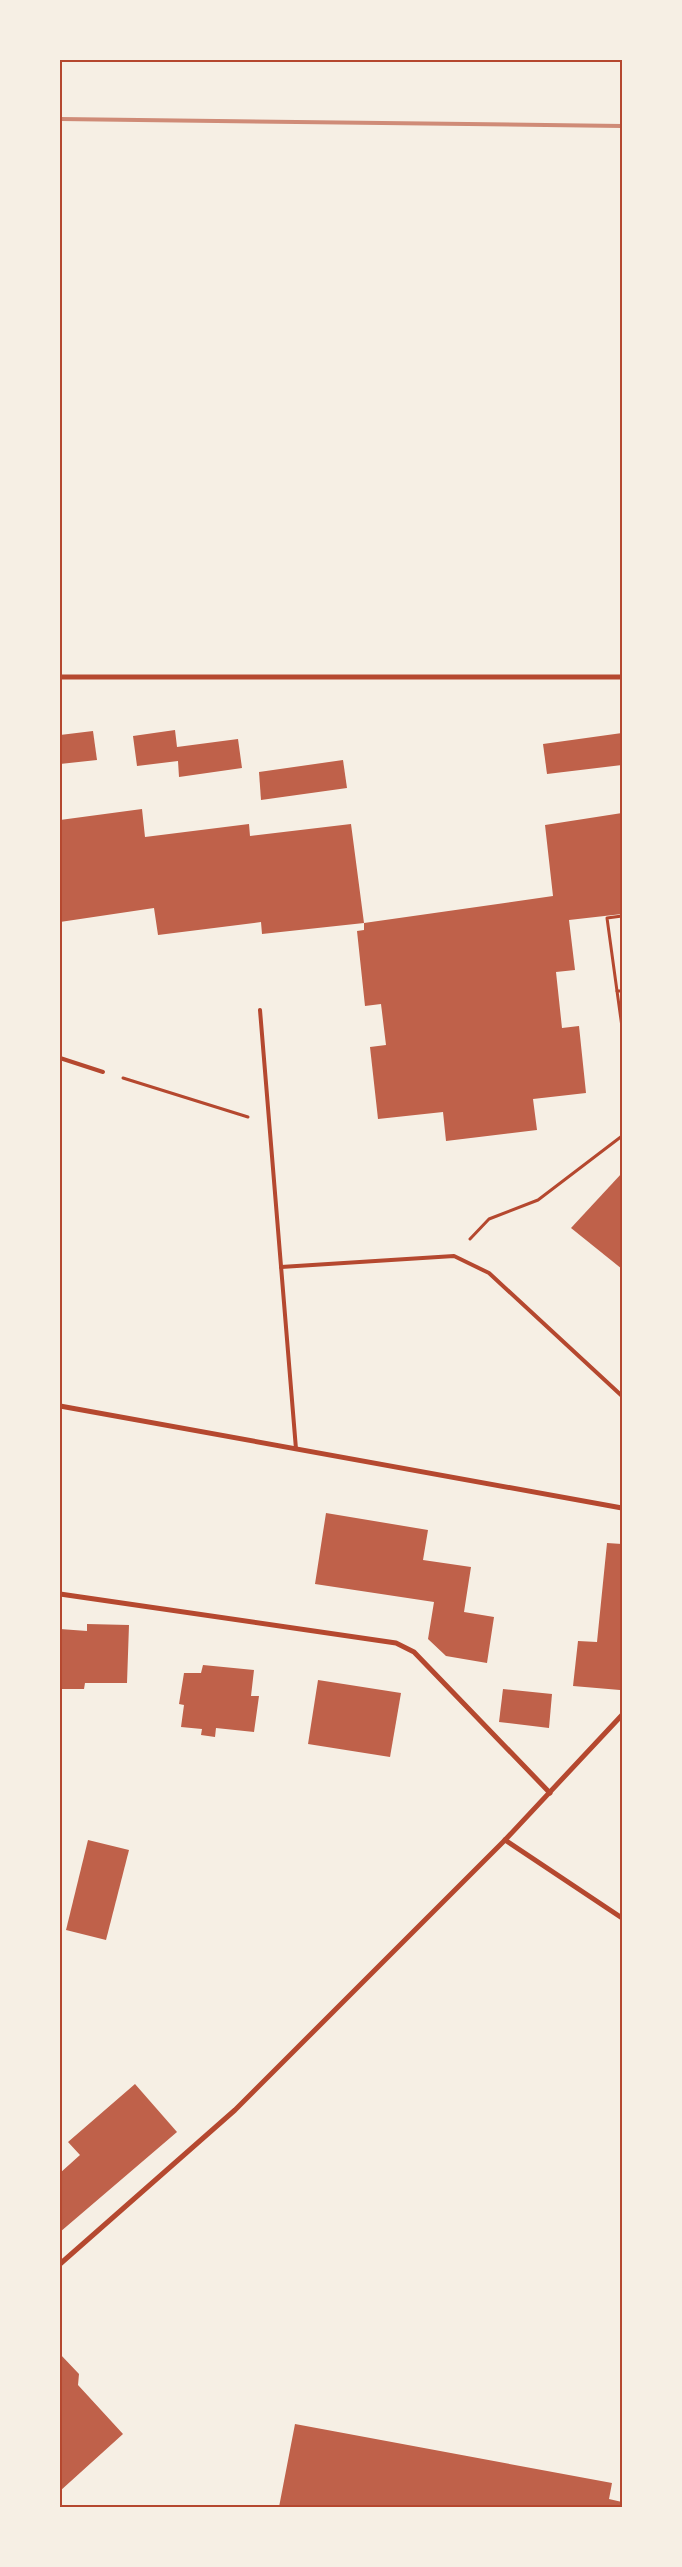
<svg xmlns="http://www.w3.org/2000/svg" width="682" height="2567" font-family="Ubuntu,sans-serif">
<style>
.building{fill:#bf614a}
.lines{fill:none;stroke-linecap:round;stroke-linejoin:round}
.path{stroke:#b5482f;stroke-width:3}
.service{stroke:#b5482f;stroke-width:4}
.minor{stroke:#b5482f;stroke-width:5}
.rail{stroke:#cf8b77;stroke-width:4}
.neatline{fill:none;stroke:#b5482f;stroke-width:2}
</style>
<rect width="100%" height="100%" fill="#f6efe4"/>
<g class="building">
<polygon points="175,730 177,747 238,739 242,768 179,777 178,761 137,766 133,736"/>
<polygon points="93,731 97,760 60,764 60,735"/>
<polygon points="622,733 622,765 547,774 543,744"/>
<polygon points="343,760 347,788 261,800 259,772"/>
<polygon points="142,809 145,837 249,824 250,836 351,824 364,923 262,934 261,922 158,935 154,908 60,922 60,820"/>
<polygon points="622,813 622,914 569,920 575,970 556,972 562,1028 579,1026 586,1093 533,1099 537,1130 446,1141 443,1112 378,1119 370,1047 386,1045 381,1004 365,1006 357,931 364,930 364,923 553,896 545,825"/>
<polygon points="622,1173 622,1269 571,1228"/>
<polygon points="326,1513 428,1530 423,1560 471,1567 464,1612 494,1617 487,1663 446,1656 428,1639 434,1602 315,1584"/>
<polygon points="607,1543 622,1544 620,1690 573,1686 578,1641 597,1642"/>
<polygon points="87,1624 129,1625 127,1683 85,1683 84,1689 60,1689 60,1629 87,1631"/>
<polygon points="203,1665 254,1670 251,1696 259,1696 254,1732 216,1728 215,1737 201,1735 202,1729 181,1727 184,1705 179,1704 184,1673 201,1673"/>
<polygon points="318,1680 401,1693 390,1757 308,1744"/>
<polygon points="503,1689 552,1694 549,1728 499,1722"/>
<polygon points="88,1840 129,1850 106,1940 66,1930"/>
<polygon points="135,2084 177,2132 60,2232 60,2173 80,2155 68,2142"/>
<polygon points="60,2354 79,2374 78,2385 123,2434 60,2491"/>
<polygon points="295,2424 612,2483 609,2499 622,2502 621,2507 279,2507"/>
</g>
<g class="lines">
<g class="path">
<polyline points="617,991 607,918 622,916"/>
<polyline points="622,991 617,991 622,1027"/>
<polyline points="123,1078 248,1117"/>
<polyline points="470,1239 489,1219 538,1200 622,1136"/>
</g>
<g class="service">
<polyline points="260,1010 296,1449"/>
<polyline points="60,1058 103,1072"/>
<polyline points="281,1267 454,1256 489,1273 622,1396"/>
</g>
<g class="minor">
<polyline points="60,677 622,677"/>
<polyline points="60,1406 622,1508"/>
<polyline points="60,1594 396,1643 414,1652 550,1793"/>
<polyline points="505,1840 622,1918"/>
<polyline points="60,2264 235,2110 505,1840 622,1715"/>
</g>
<polyline class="rail" points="60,119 622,126"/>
</g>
<rect width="682" height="2567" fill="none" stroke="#f6efe4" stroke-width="122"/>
<rect x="61" y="61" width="560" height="2445" class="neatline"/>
</svg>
